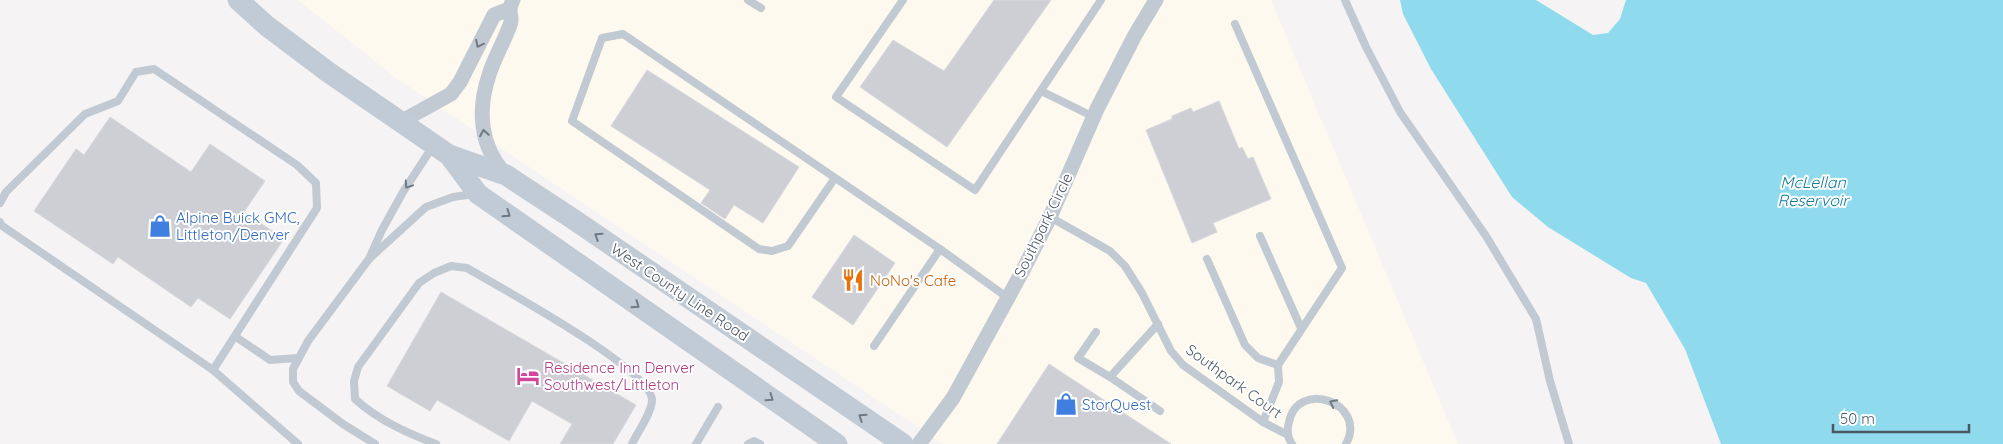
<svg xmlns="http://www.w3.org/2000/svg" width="2003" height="444" font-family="Quicksand,sans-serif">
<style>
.commercial{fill:#fdf9ef}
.water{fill:#90daee}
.building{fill:#cdcfd5;stroke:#d7d9de}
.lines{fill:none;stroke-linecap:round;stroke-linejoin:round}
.service{stroke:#c1cad2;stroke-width:8}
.minor{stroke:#c1cad2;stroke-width:15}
.secondary{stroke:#c1cbd6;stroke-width:21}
.oneway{stroke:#6e7983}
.oneway2{stroke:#6e7984}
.labels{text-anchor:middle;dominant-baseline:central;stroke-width:4;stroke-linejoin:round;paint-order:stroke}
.shop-label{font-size:15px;fill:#366cbe;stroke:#fff;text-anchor:start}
.street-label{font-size:15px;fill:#4a5661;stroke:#fff}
.food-label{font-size:15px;fill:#c56008;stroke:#fff;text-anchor:start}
.hotel-label{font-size:15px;fill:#b23c85;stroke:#fff;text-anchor:start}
.water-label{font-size:16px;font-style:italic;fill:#0c7c9b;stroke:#fff}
</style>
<rect width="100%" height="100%" fill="#f5f3f3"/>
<polygon class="commercial" points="298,0 1271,0 1458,444 943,444 396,78"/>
<polygon class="water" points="1400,0 1536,0 1593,35 1608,33 1620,19 1626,0 2003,0 2003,444 1721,444 1685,349 1646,283 1631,278 1548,227 1512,197 1431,69 1403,14"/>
<g class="building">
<polygon points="994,0 1051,0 947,147 860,87 893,40 944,71"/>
<polygon points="647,70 799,167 763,223 734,205 725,219 701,203 710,190 611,126"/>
<polygon points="1219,101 1239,149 1242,147 1248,159 1253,157 1271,199 1213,223 1217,232 1192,243 1146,130 1172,119 1172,116 1191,108 1193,112"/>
<polygon points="110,117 191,172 210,144 265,181 244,212 284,239 230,319 198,298 191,307 118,257 113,264 34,211 76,149 84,155"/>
<polygon points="854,235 895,263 853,325 812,297"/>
<polygon points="441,292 636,405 613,444 560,444 572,424 532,401 509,441 437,400 430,411 387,386"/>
<polygon points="1049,364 1171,444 997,444"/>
</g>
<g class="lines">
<g class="service">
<polyline points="748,0 761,8"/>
<polyline points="903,0 836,97 975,190 1101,0"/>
<polyline points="1345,0 1366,47 1400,112 1486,236 1536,319 1550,381 1569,444"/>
<polyline points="1235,24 1342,268 1278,365 1279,382 1263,422"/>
<polyline points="1041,91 1094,117"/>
<polyline points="835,178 788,246 772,251 759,249 572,121 602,38 623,34 940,249 1008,298"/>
<polyline points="0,203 6,192 85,114 118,101 136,72 154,69 297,165 316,183 317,208 213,370 1,225 0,222"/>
<polyline points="1050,217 1110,251 1125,266 1142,293 1171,351 1183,365 1263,422 1288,435"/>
<polyline points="1260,236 1301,328"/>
<polyline points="370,258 426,207 453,197 474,194"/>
<polyline points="1207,259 1245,345 1258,358 1278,365"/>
<polyline points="1158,324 1110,377 1160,411"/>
<polyline points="1096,332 1078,358 1110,377"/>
<polyline points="236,337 270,360 298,358"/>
<polyline points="874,346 940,249"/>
<polyline points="213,370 298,444"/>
<polyline points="375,444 343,424 299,391 293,382 293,369 308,341 369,259 382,230 403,192 433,146"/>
<path d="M 436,444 C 407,433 378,420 355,399 L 354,381 L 358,367 L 419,283 L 434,273 L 451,266 L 467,268 C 499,287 648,367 652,399 C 653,411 637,433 632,444"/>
<polyline points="696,444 718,407"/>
<polyline points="748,444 754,441 760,444"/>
<path d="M 1292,444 C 1287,437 1287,429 1289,422 C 1298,378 1368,403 1346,444"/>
</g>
<g class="minor">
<polyline points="402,121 451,94 460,82 494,15 509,9"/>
<path d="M 506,175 C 480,147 477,111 489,75 C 494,58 504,42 510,25 C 514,16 506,14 513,0"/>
<polyline points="919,444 953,398 1022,272 1050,217 1097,109 1135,35 1156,0"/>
</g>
<g class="secondary">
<polyline points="238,0 267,26 328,72 449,155 506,175 573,219 903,444"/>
<polyline points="449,155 478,194 837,444"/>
</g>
</g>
<defs><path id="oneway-chevron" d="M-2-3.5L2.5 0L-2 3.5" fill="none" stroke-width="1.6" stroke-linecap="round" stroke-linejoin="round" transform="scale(1.25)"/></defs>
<g class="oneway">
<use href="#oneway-chevron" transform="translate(479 44) rotate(116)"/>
<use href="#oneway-chevron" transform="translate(484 133) rotate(-99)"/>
<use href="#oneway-chevron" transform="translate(408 185) rotate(124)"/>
<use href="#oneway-chevron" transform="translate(1333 403) rotate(-153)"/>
</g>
<g class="oneway2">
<use href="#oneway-chevron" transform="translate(507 214) rotate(35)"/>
<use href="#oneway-chevron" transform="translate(598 236) rotate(-146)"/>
<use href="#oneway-chevron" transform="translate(636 305) rotate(35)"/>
<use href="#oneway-chevron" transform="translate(770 398) rotate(35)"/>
<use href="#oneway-chevron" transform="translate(862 417) rotate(-146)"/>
</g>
<defs>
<symbol id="shop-bare" viewBox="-9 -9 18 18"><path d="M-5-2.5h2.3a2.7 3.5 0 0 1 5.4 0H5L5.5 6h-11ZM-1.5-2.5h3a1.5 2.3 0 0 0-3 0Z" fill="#3f7fe0" stroke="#fff" stroke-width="2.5" paint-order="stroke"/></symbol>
<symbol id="restaurant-bare" viewBox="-9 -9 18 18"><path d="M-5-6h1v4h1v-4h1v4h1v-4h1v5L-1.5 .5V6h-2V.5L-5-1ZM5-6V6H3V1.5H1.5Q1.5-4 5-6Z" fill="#e8710a" stroke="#fff" stroke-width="2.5" paint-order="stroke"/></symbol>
<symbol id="hotel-bare" viewBox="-9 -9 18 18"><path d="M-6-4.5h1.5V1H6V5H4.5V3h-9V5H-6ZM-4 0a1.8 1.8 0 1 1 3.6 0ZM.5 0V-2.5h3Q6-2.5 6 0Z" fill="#d1479c" stroke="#fff" stroke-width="2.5" paint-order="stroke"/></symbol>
</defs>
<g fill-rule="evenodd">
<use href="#shop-bare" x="144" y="210" width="32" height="32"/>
<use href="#restaurant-bare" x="837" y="264" width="32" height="32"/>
<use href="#hotel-bare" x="512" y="360" width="32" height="32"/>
<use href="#shop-bare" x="1050" y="388" width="32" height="32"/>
</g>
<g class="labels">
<g class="shop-label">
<text x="176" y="217">Alpine Buick GMC,<tspan x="176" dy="17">Littleton/Denver</tspan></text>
<text x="1082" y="404">StorQuest</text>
</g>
<g class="street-label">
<text transform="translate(1043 225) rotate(-64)">Southpark Circle</text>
<text transform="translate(680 292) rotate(34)">West County Line Road</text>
<text transform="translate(1234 381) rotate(36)">Southpark Court</text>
</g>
<g class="food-label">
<text x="870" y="280">NoNo's Cafe</text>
</g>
<g class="hotel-label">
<text x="544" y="367">Residence Inn Denver<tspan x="544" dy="17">Southwest/Littleton</tspan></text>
</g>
<g class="water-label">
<text x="1813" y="182">McLellan<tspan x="1813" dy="18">Reservoir</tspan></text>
</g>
</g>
<path d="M1833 424v8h136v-8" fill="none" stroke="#4a5661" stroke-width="2.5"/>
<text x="1840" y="424" font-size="15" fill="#4a5661" stroke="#ffffff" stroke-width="4" paint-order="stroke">50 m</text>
</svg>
